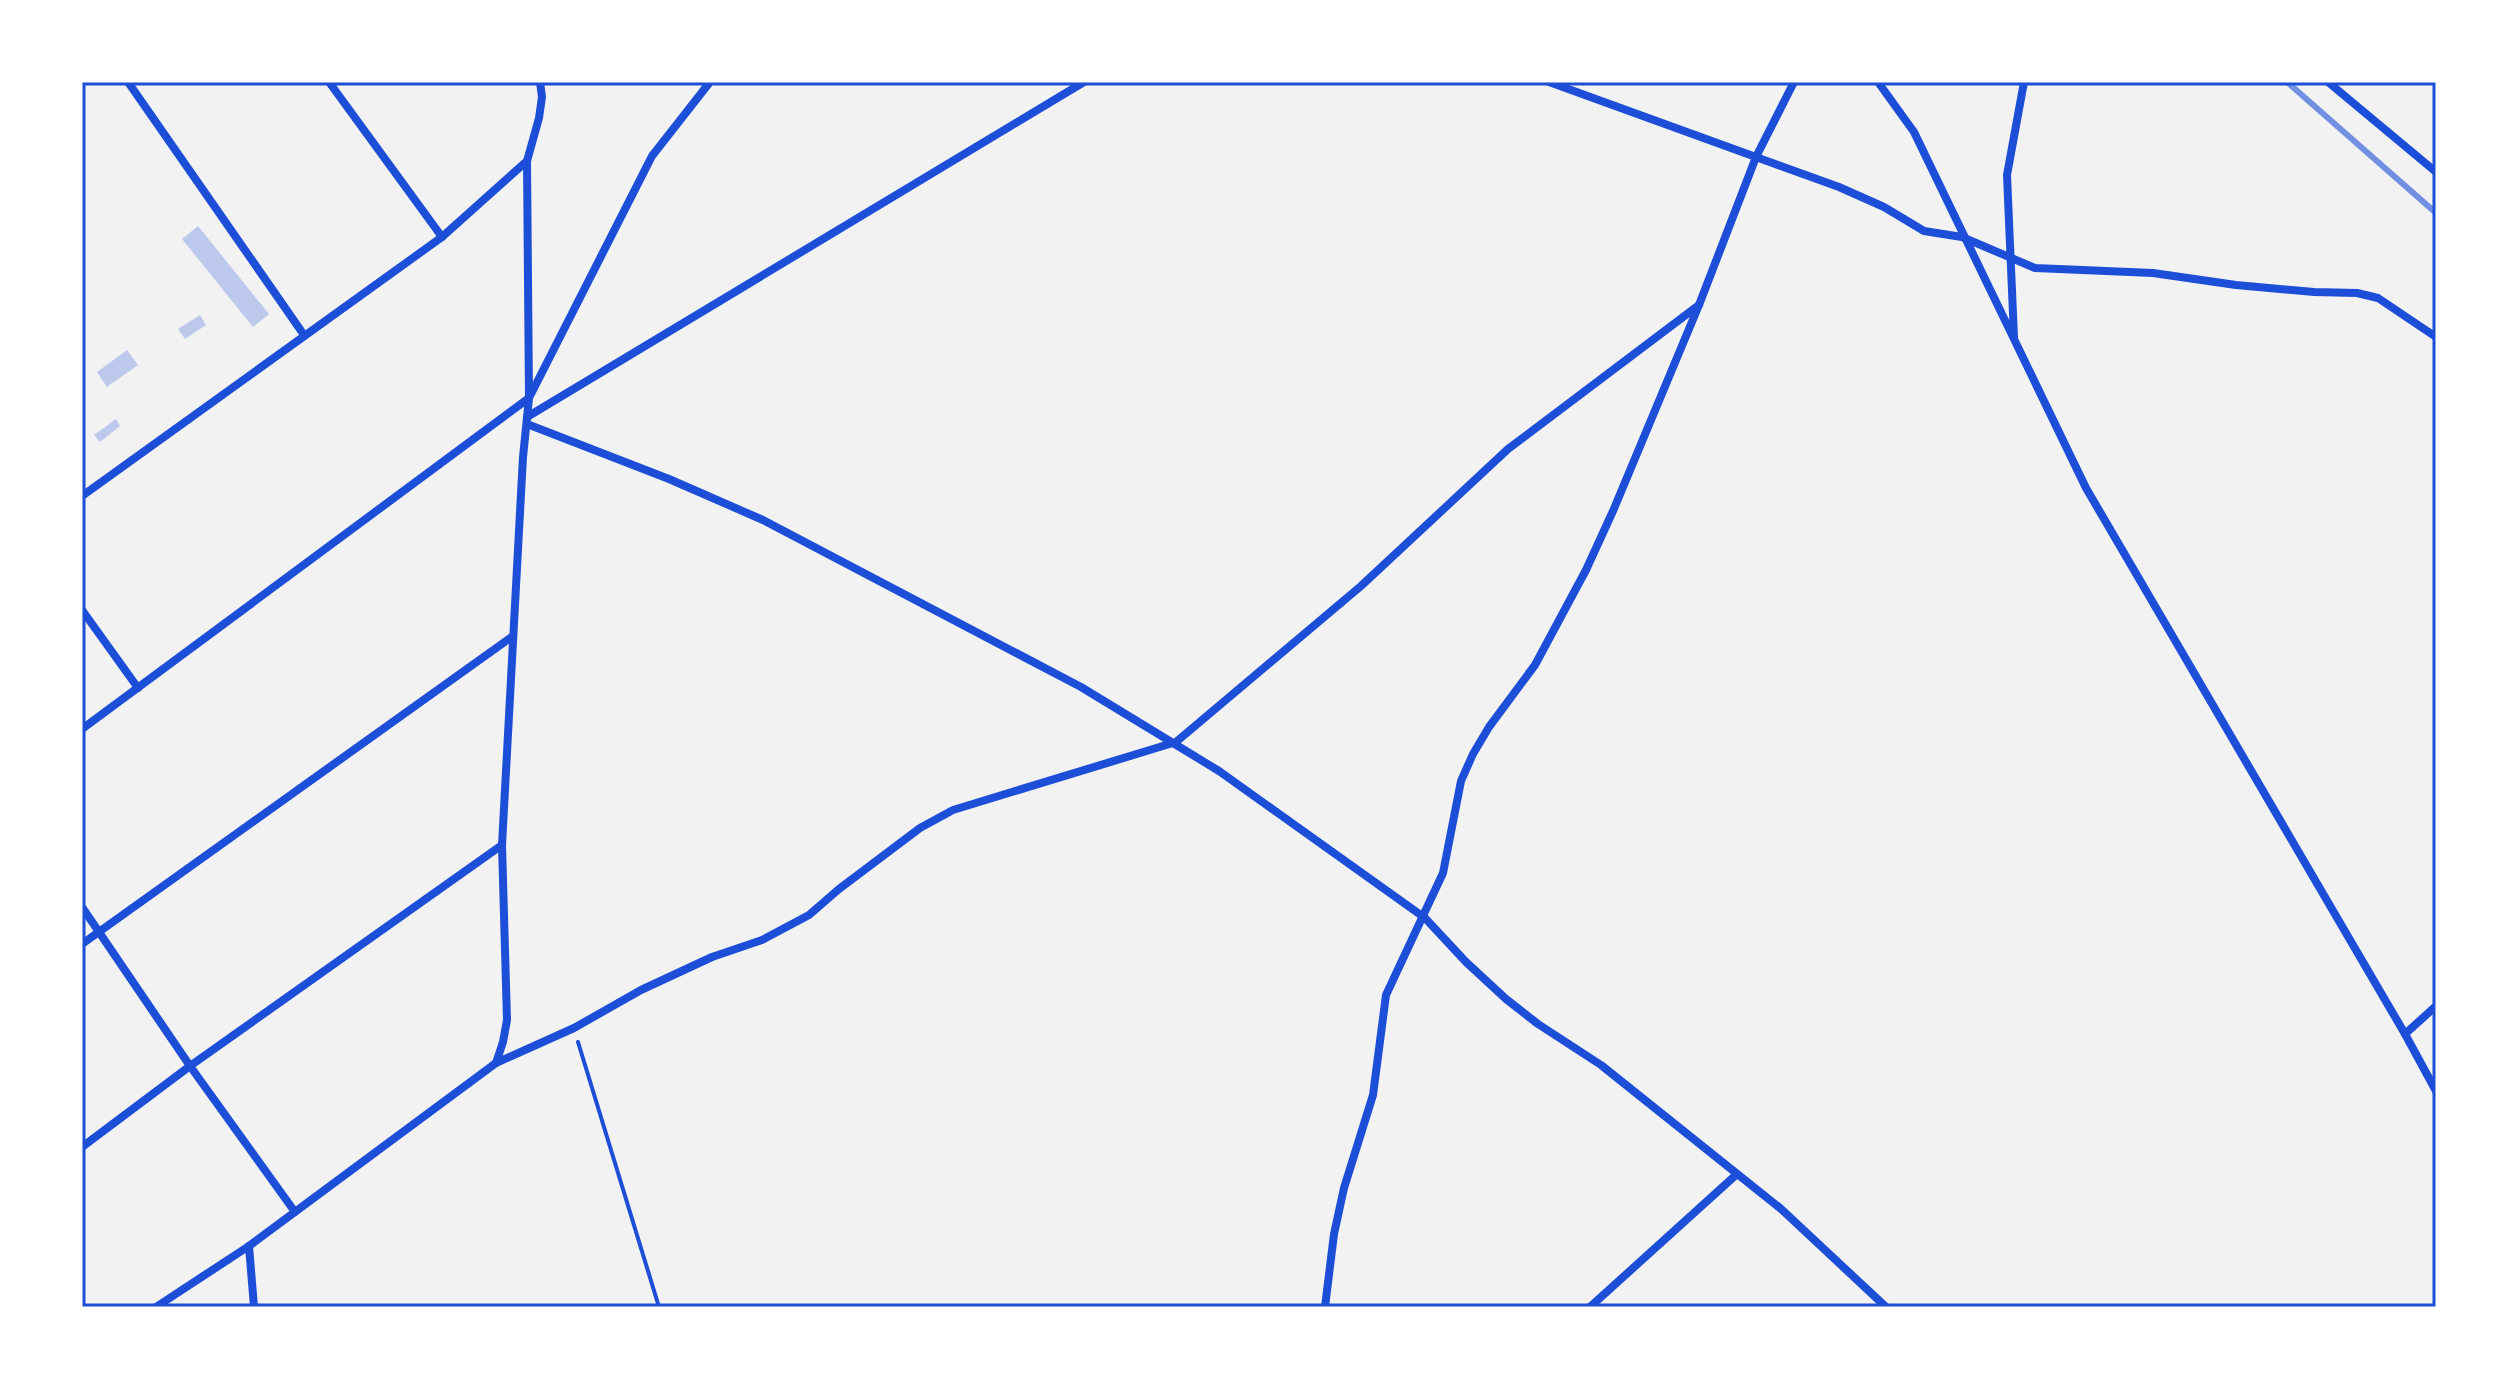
<svg xmlns="http://www.w3.org/2000/svg" width="2518" height="1389" font-family="'Exo 2',sans-serif">
<style>
.building{fill:#bdc9ec}
.lines{fill:none;stroke-linecap:round;stroke-linejoin:round}
.path{stroke:#1d4ed8;stroke-width:4}
.minor{stroke:#1d4ed8;stroke-width:8}
.rail{stroke:#7290e2;stroke-width:6}
.neatline{fill:none;stroke:#1d4ed8;stroke-width:3}
</style>
<rect width="100%" height="100%" fill="#f2f2f2"/>
<g class="building">
<polygon points="198,226 269,314 253,327 182,239"/>
<polygon points="200,315 206,325 185,339 178,329"/>
<polygon points="127,350 138,365 107,387 97,372"/>
<polygon points="116,419 120,426 100,442 94,435"/>
</g>
<g class="lines">
<polyline class="path" points="578,1042 659,1307"/>
<g class="minor">
<polyline points="128,82 304,335"/>
<polyline points="329,82 442,237"/>
<polyline points="1549,82 1839,187 1884,207 1924,231 1962,237 2035,268 2153,273 2236,285 2314,292 2357,293 2378,298 2436,337"/>
<polyline points="1878,82 1914,132 2086,488 2405,1034 2436,1091"/>
<polyline points="2328,82 2436,172"/>
<polyline points="2014,337 2007,175 2024,82"/>
<polyline points="527,417 1084,82"/>
<polyline points="527,424 669,479 763,520 1081,687 1219,771 1425,918 1466,962 1506,999 1538,1024 1601,1065 1780,1208 1886,1307"/>
<polyline points="82,496 442,237 527,161"/>
<polyline points="82,610 138,688"/>
<polyline points="82,729 529,398 652,156 710,82"/>
<polyline points="82,907 190,1066 295,1212"/>
<polyline points="82,944 513,636"/>
<polyline points="2405,1034 2436,1006"/>
<polyline points="496,1063 503,1042 507,1020 502,845 523,457 529,398 527,161 539,118 542,97 540,82"/>
<polyline points="82,1147 190,1066 502,845"/>
<polyline points="249,1246 254,1307"/>
<polyline points="156,1307 249,1246 496,1063 574,1028 641,990 712,957 762,940 809,915 839,889 920,828 953,810 1176,742 1361,586 1508,449 1699,305"/>
<polyline points="1325,1307 1334,1234 1344,1188 1373,1095 1386,995 1443,873 1461,781 1473,754 1489,727 1535,665 1586,570 1613,511 1699,305 1756,157 1794,82"/>
<polyline points="1590,1307 1737,1174"/>
</g>
<polyline class="rail" points="2287,82 2436,213"/>
</g>
<rect width="2518" height="1389" fill="none" stroke="#ffffff" stroke-width="168"/>
<rect x="84" y="84" width="2350" height="1221" class="neatline"/>
</svg>
